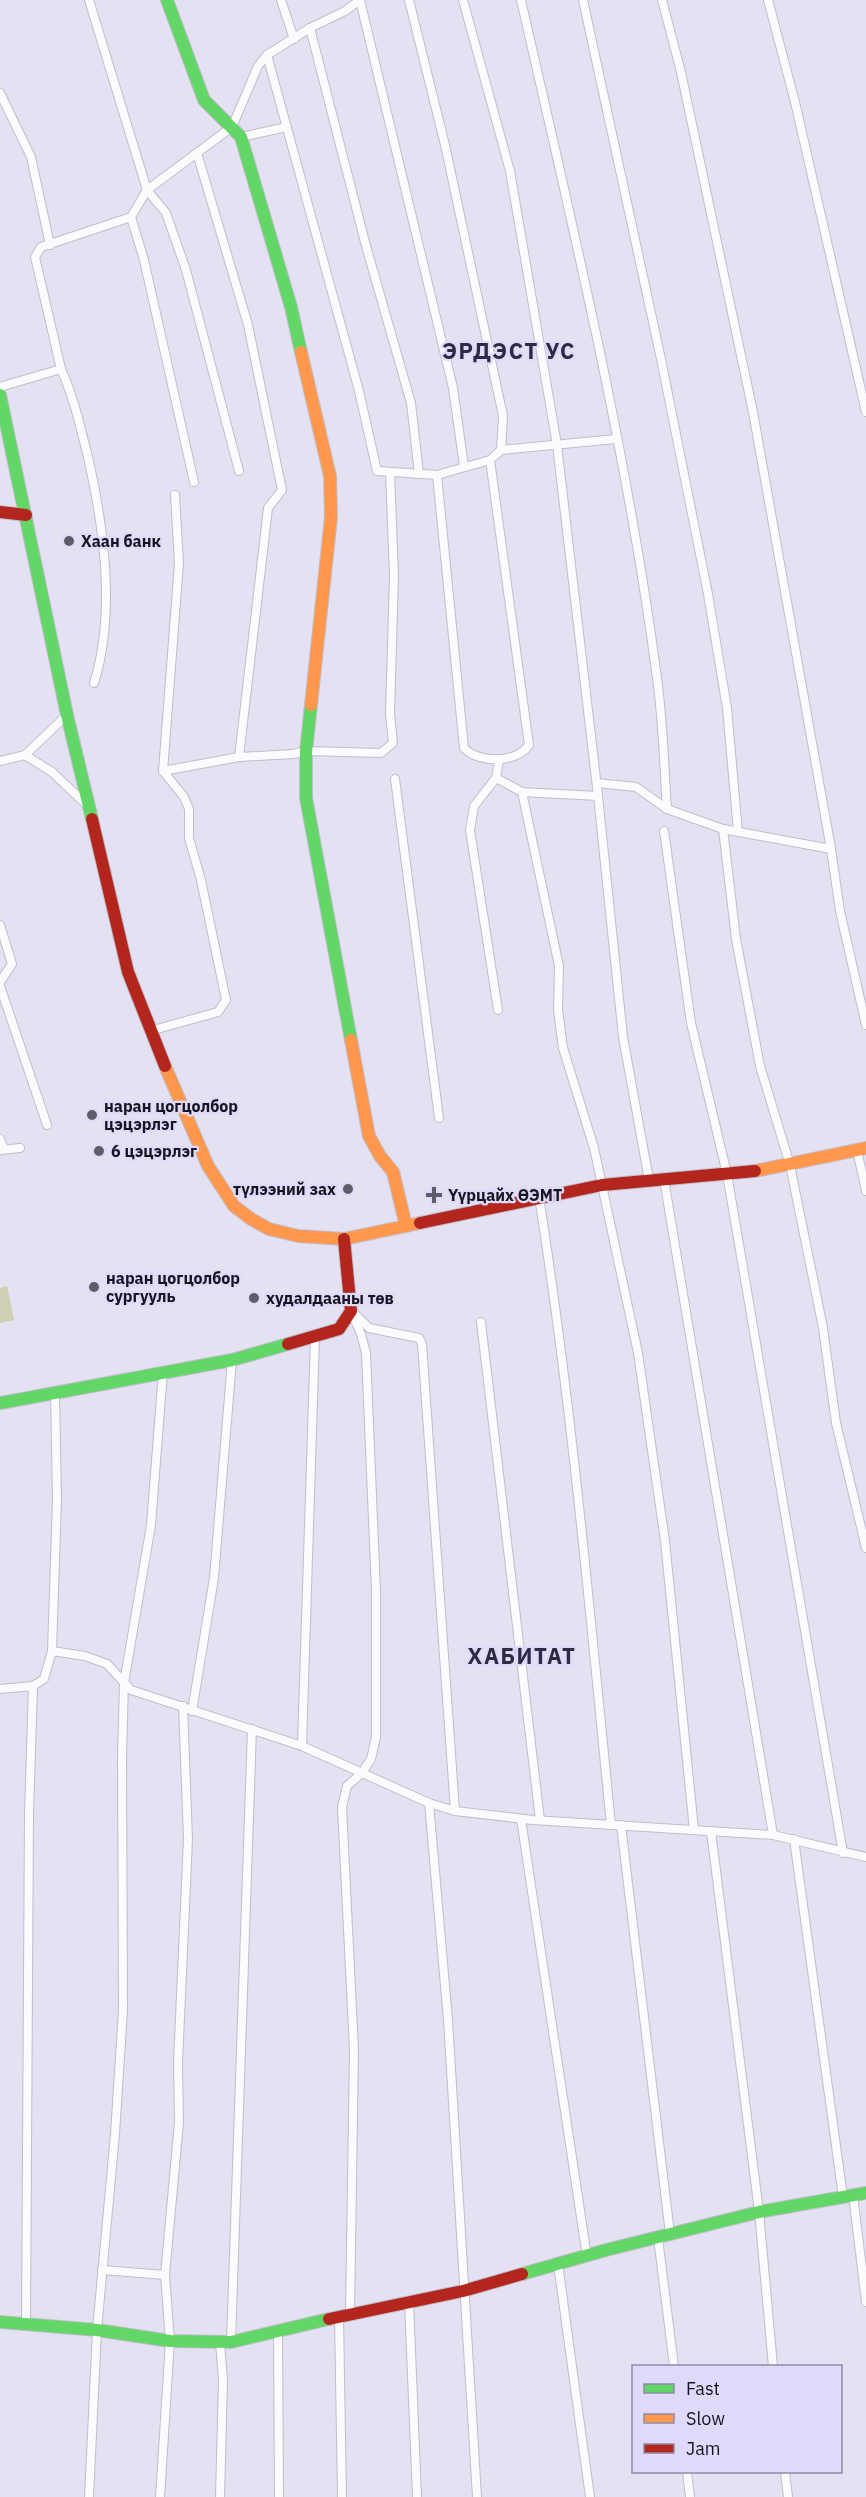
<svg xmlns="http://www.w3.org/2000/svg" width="866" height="2497" font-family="'IBM Plex Sans',sans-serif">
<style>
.green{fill:#cfd0b3}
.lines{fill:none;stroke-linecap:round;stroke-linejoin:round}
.street-casing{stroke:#c0bdcb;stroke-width:10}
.fast-casing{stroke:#c0bdcb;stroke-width:14}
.slow-casing{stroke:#c0bdcb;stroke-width:14}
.jam-casing{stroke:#c0bdcb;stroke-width:14}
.street{stroke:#fbfafd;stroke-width:8}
.fast{stroke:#63d668;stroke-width:12}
.slow{stroke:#ff974d;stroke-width:12}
.jam{stroke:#b3261e;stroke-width:12}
.poi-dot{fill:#5f5c6a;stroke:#dfd9fa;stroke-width:2}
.labels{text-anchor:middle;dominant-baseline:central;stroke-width:4.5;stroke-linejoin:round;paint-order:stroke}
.poi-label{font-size:16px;font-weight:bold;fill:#171520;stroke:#dfd9fa;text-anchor:start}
.district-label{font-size:22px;font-weight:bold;letter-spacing:1.5px;fill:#2f2a42;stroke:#dfd9fa}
</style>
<rect width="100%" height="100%" fill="#e4e1f2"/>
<polygon class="green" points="7,1286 14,1320 0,1323 0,1288"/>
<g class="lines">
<defs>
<g id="street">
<polyline points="89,0 147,190 166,213 186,270 239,471"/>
<polyline points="281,0 294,39"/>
<polyline points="360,0 453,388 464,466"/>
<polyline points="463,0 510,171 557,445 598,796 623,1037 649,1180"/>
<path d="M 521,0 C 572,224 627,450 657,678 C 663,721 664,765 667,809"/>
<polyline points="583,0 661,359 708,594 727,708 738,832"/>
<polyline points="662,0 681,72 753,412 831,849"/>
<polyline points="768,0 795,102 866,412"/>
<polyline points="310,28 366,246 411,403 419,474"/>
<polyline points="267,55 359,391 377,471 437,475 490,460 501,450 503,416 445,145 409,0"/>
<polyline points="0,93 31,157 50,245"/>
<polyline points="241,137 287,127"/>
<polyline points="197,153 248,325 282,490 268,508 239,757"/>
<polyline points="131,217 144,260 194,482"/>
<path d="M 61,369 C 74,398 80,426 88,457 C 104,528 116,613 94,683"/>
<polyline points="0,387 61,369 35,257 41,247 131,217 147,190 232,127 258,66 267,55 310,28 345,11 360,0"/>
<polyline points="501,450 616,439"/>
<path d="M 437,475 L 464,748 C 479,764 517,763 529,745 L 490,460"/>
<polyline points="25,755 52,772 89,807"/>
<polyline points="499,760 496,778 522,792 598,796"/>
<polyline points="0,761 25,755 67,715"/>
<polyline points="163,771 239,757 293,754 306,751 381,753 393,743 390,714 394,576 390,472"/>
<polyline points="496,778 474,806 470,830 498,1010"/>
<polyline points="395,779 439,1118"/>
<polyline points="597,783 636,787 667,809 723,829 831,849 840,911 866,1025"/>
<polyline points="522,792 559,966 558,1010 563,1048 594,1148 638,1353 665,1541 694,1830"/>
<polyline points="723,829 736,939 760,1066 790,1165 823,1328 836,1423 866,1548"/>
<polyline points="664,831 691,1023 727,1174 843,1853"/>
<polyline points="0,925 12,964 0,982"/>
<polyline points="0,986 47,1125"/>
<polyline points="150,1031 218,1012 226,1000 201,880 189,838 189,809 184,797 163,771 179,563 175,495"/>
<polyline points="0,1139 4,1149"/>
<polyline points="0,1150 20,1148"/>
<polyline points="857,1150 866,1191"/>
<polyline points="664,1179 773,1835"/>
<path d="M 539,1197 C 572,1405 590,1615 611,1825"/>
<polyline points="356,1315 369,1328 419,1338 422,1344 455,1811"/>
<polyline points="481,1322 540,1820"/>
<polyline points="52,1651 57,1500 55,1392"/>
<polyline points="0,1689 33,1686 44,1679 52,1651 85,1656 107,1664 131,1690 302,1746 429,1803 455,1811 533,1820 773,1835 866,1857"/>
<polyline points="192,1711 214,1578 232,1360"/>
<polyline points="302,1746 315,1337"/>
<polyline points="429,1803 448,2020 477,2497"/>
<polyline points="521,1819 587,2257"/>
<polyline points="621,1825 670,2234"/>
<polyline points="711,1831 759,2212 773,2366"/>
<polyline points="794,1839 843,2197"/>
<polyline points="853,2195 866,2302"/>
<polyline points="658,2238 674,2366"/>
<polyline points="558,2264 590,2497"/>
<polyline points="102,2270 165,2275"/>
<polyline points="409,2302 417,2497"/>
<polyline points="350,2314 354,2050 342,1807 347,1786 362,1773 371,1759 376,1737 376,1591 366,1353 361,1334 351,1311"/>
<polyline points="339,2316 342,2497"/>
<polyline points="26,2323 29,1813 33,1686"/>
<polyline points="278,2331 279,2497"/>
<polyline points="231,2342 252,1729"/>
<polyline points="687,2472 690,2497"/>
<polyline points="785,2472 788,2497"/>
<polyline points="89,2497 97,2330 115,2134 123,2010 122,1757 124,1683 151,1525 163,1372"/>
<polyline points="160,2497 170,2341 165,2275 179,2122 178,2062 188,1839 183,1706"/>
<polyline points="220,2497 223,2380 220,2343"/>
</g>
<g id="fast">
<polyline points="167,0 204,100 241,137 291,307 301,352"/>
<polyline points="0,395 67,715 92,819"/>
<polyline points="311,705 306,751 306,798 351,1040"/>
<polyline points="0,1403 232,1360 288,1344"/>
<polyline points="522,2274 606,2250 759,2212 866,2193"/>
<polyline points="0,2322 97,2330 170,2341 231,2342 329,2319"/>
</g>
<g id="slow">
<polyline points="301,352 330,476 331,517 311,705"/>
<polyline points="351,1040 369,1136 380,1156 393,1172 406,1226"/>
<polyline points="165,1066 208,1166 234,1206 251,1219 269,1229 298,1236 344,1239 420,1223"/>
<polyline points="755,1171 866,1148"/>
</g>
<g id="jam">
<polyline points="0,512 26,515"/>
<polyline points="92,819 128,972 165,1066"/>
<polyline points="420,1223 602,1185 755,1171"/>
<polyline points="288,1344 339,1329 351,1311 344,1239"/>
<polyline points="329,2319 463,2291 522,2274"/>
</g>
</defs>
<use href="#street" class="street-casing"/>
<use href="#fast" class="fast-casing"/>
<use href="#slow" class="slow-casing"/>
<use href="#jam" class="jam-casing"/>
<use href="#street" class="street"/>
<use href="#fast" class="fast"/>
<use href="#slow" class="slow"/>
<use href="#jam" class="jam"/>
</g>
<g class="poi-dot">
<circle cx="69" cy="541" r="6"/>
<circle cx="92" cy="1115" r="6"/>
<circle cx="99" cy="1151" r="6"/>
<circle cx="348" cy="1189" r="6"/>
<path d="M431 1186h6v6h6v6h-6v6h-6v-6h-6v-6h6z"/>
<circle cx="94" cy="1287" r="6"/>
<circle cx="254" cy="1298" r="6"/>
</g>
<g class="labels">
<g class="poi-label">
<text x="81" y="541">Хаан банк</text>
<text x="104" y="1106">наран цогцолбор<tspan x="104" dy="18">цэцэрлэг</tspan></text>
<text x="111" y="1151">6 цэцэрлэг</text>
<text x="336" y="1189" text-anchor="end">түлээний зах</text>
<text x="448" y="1195">Үүрцайх ӨЭМТ</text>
<text x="106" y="1278">наран цогцолбор<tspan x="106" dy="18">сургууль</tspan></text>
<text x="266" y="1298">худалдааны төв</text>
</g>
<g class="district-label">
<text x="509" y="350">ЭРДЭСТ УС</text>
<text x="522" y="1655">ХАБИТАТ</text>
</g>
</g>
<rect x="632" y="2365" width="210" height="108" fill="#dfd9fa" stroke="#8f8ba3" stroke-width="1.5"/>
<rect x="644" y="2384" width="30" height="9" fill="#63d668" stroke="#8f8ba3" stroke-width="1.5"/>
<text x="686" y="2395" font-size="18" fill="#171520">Fast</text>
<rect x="644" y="2414" width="30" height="9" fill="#ff974d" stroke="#8f8ba3" stroke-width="1.5"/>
<text x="686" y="2425" font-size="18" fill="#171520">Slow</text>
<rect x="644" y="2444" width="30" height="9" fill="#b3261e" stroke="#8f8ba3" stroke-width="1.5"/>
<text x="686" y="2455" font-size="18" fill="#171520">Jam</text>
</svg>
